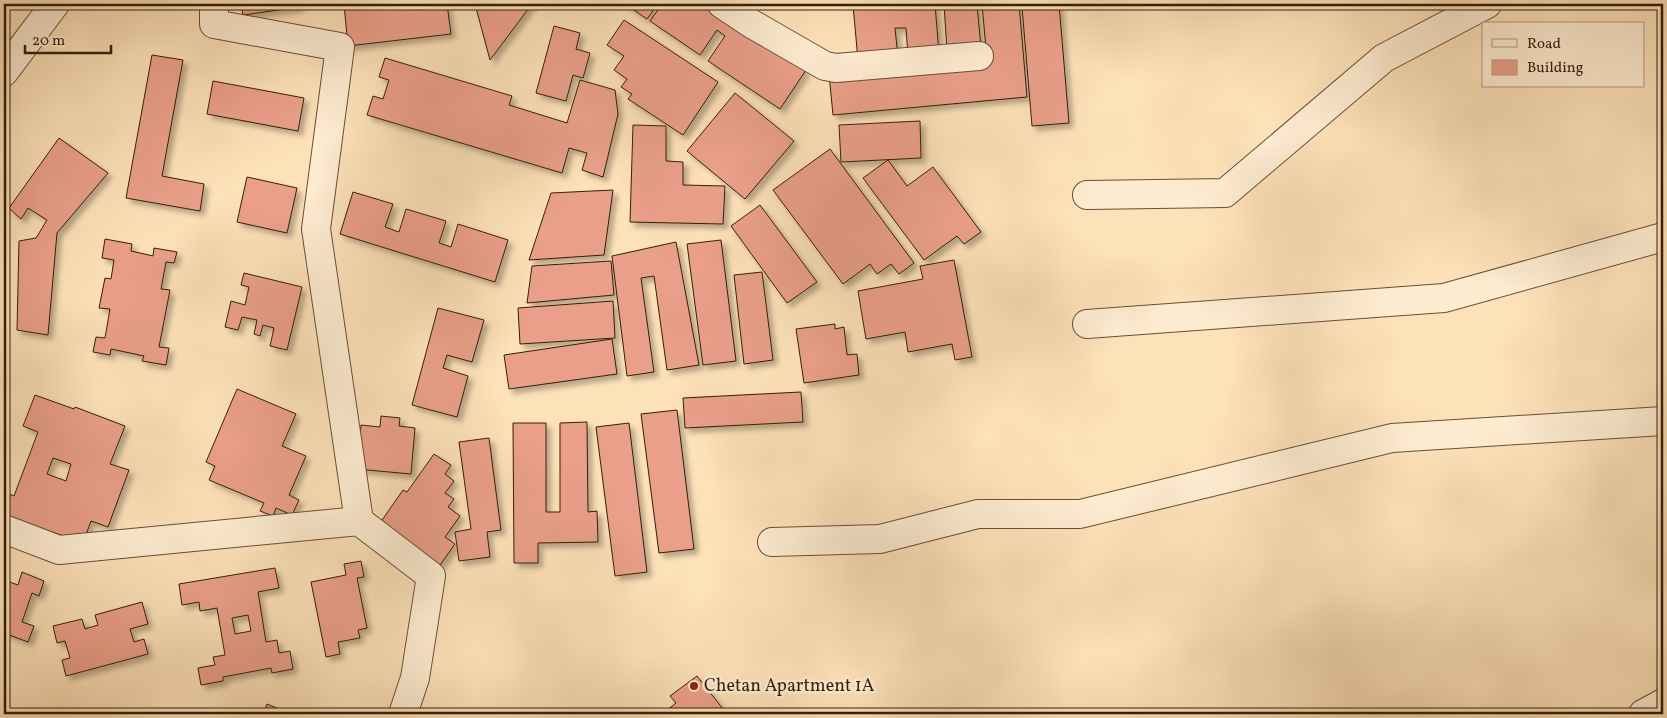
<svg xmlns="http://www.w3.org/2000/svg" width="1667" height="718" font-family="Vollkorn,serif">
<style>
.building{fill:#ea9f8a;stroke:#341e0c;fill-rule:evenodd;filter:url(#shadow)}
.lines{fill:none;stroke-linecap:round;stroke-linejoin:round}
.minor-casing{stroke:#664f37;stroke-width:30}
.tertiary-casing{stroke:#664f37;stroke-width:30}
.minor{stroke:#feecd1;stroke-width:28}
.tertiary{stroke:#feecd1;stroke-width:28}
.poi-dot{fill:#8f2418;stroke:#feecd1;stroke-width:2}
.labels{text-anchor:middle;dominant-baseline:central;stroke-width:5;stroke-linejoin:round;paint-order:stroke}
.poi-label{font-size:18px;fill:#341e0c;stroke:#feecd1;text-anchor:start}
</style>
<defs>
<filter id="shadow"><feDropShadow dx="4.5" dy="4.5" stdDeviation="2.5" flood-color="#0004"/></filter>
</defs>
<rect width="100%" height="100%" fill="#fde1b8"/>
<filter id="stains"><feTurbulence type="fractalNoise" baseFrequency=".004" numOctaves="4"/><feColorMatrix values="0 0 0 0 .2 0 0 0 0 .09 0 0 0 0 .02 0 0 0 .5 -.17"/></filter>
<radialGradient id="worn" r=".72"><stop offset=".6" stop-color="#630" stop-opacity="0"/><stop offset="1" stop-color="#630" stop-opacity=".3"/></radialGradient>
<g class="building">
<polygon points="241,4 299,4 300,7 243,15"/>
<polygon points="344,4 375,4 375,7 404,4 447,4 451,34 348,46"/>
<polygon points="475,4 532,4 490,60"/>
<polygon points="625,4 648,4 655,8 647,19"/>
<polygon points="662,4 709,4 806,70 780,109 708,61 725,36 717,30 700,55 650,21"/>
<polygon points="871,4 935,4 939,53 908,56 906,28 895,28 898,57 858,60 853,5"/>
<polygon points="944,4 977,4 981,48 947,51"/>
<polygon points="982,4 1019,4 1027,97 833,115 829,74 987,60"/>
<polygon points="1059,4 1069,123 1032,126 1022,7"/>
<polygon points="624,20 718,82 683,135 628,99 632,94 621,87 627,79 614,70 624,56 607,45"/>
<polygon points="554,26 580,33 576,49 590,53 583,78 573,75 566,101 536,93"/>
<polygon points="152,55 183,60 162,176 204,184 200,211 126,198"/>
<polygon points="385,58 512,96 509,105 567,123 580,80 615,90 618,114 603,177 582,170 587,153 569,148 562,173 367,115 373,96 383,99 389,80 379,77"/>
<polygon points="213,81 304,98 298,131 207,114"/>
<polygon points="735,93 794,141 745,199 687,151"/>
<polygon points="920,121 921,158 841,162 839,125"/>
<polygon points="633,125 666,126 666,161 683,162 683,185 725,186 723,224 630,222"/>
<polygon points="59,138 108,173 57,233 48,335 17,330 19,241 36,238 47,220 28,208 21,219 9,208"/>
<polygon points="830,149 914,263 899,274 891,264 877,274 870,264 843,284 773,190"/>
<polygon points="888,160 907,186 933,167 981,232 964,244 957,236 924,260 863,178"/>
<polygon points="247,177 297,188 287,233 237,222"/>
<polygon points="613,190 604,255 529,260 551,193"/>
<polygon points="353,192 393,204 385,227 399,232 406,209 446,221 439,243 451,247 458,224 508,240 495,282 340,234"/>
<polygon points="760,205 817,282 787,303 731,226"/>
<polygon points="105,239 132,244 131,251 153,256 154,248 177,252 174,263 166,262 161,289 170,290 159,347 169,348 166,365 142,361 144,356 111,349 110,355 93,352 96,337 105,338 110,309 99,308 105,278 111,279 114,260 102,258"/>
<polygon points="721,240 736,361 703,365 687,244"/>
<polygon points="676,242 699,365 667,370 654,276 641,278 654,372 627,376 612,256"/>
<polygon points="954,260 972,357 955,360 952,344 908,352 905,332 866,339 858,291 923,279 920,266"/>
<polygon points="611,261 614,295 527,303 532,266"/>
<polygon points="762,272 773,360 744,364 734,275"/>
<polygon points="244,273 302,287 287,350 270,346 274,328 263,325 260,336 254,334 257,320 242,317 238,330 225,327 231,301 245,305 249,287 241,285"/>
<polygon points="613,301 615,338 520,344 518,308"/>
<polygon points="438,308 484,320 472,362 447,355 443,368 468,376 457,417 412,405"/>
<polygon points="835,324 835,329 844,327 847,355 857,354 859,375 804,383 796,329"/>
<polygon points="612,339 617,374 509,389 504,355"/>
<polygon points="237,389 296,414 282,446 306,456 289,495 299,500 292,515 276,508 273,516 260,511 264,503 209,480 215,466 206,462"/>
<polygon points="801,392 803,422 685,428 683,398"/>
<path d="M 35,395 L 74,409 L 75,407 L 125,426 L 110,464 L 129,470 L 108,527 L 91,521 L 83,543 L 4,515 L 4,492 L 14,496 L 38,432 L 23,426 ZM 53,458 L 71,464 L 66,481 L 47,474 Z"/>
<polygon points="677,410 694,549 659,553 641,414"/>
<polygon points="381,416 400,418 399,426 415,428 411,474 357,469 361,425 380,427"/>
<polygon points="587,422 588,512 597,511 598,542 538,543 538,563 514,563 513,423 546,423 546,512 560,512 560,423"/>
<polygon points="629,423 647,572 615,576 596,427"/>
<polygon points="489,438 501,530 487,532 490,557 459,561 455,532 471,529 459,442"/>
<polygon points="434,454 451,465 445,474 454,481 445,493 454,499 448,507 460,516 445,537 455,544 440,565 380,523 403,490 407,492"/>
<polygon points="361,561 364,577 357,578 367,628 358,630 360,638 338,642 340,654 326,657 311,582 346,575 344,564"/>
<path d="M 275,568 L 279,588 L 258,592 L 266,642 L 277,640 L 279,653 L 290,651 L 293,669 L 272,673 L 271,668 L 223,677 L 223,681 L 201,685 L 198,668 L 215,665 L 213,657 L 225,655 L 217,608 L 200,611 L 199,602 L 182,605 L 179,584 ZM 248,615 L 251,631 L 235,634 L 232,618 Z"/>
<polygon points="22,572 44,581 39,596 32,593 22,622 34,626 28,642 4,633 6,623 4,622 4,580 18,585"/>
<polygon points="142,602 148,624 130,629 134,642 144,639 148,654 66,676 62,660 70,658 65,641 57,643 53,626 82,619 85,629 98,625 95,615"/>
<polygon points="697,676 727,714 662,714 676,703 670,696"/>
<polygon points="267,704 291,714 263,714"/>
</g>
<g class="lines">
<defs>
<g id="minor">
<polyline points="214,4 214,24 340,47 316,229 359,521"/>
<polyline points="722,4 752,24 825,66 836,68 979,56"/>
<polyline points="1087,195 1225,193 1384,58 1487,4"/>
<polyline points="1087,324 1444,298 1663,237"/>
<polyline points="4,529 59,550 359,521 431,576 415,678 403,714"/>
<polyline points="772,542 880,539 978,514 1080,514 1392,438 1663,421"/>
<polyline points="1643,714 1663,703"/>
</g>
<polyline id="tertiary" points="4,72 55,4"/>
</defs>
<use href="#minor" class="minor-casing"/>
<use href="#tertiary" class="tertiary-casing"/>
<use href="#minor" class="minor"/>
<use href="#tertiary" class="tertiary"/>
</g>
<circle class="poi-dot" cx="694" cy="686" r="5"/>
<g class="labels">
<g class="poi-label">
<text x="704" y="686">Chetan Apartment 1A</text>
</g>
</g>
<rect width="1667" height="718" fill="none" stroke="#fde1b8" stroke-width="20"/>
<rect x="5" y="5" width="1657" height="708" fill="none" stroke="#341e0c" stroke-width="2.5"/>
<rect x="10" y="10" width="1647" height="698" fill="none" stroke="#341e0c"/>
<rect x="1482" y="22" width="162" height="65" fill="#feecd1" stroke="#ad9a82"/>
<rect x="1492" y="39" width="25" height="8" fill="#feecd1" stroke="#ad9a82"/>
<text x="1527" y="48" font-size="15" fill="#341e0c">Road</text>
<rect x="1492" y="60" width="25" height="15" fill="#ea9f8a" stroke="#ad9a82"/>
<text x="1527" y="72" font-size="15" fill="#341e0c">Building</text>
<path d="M25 45v8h86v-8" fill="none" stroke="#341e0c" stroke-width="2.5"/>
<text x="32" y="45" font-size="15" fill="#341e0c" stroke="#feecd1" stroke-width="4" paint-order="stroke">20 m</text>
<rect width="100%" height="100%" filter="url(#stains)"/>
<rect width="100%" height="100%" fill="url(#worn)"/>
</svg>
